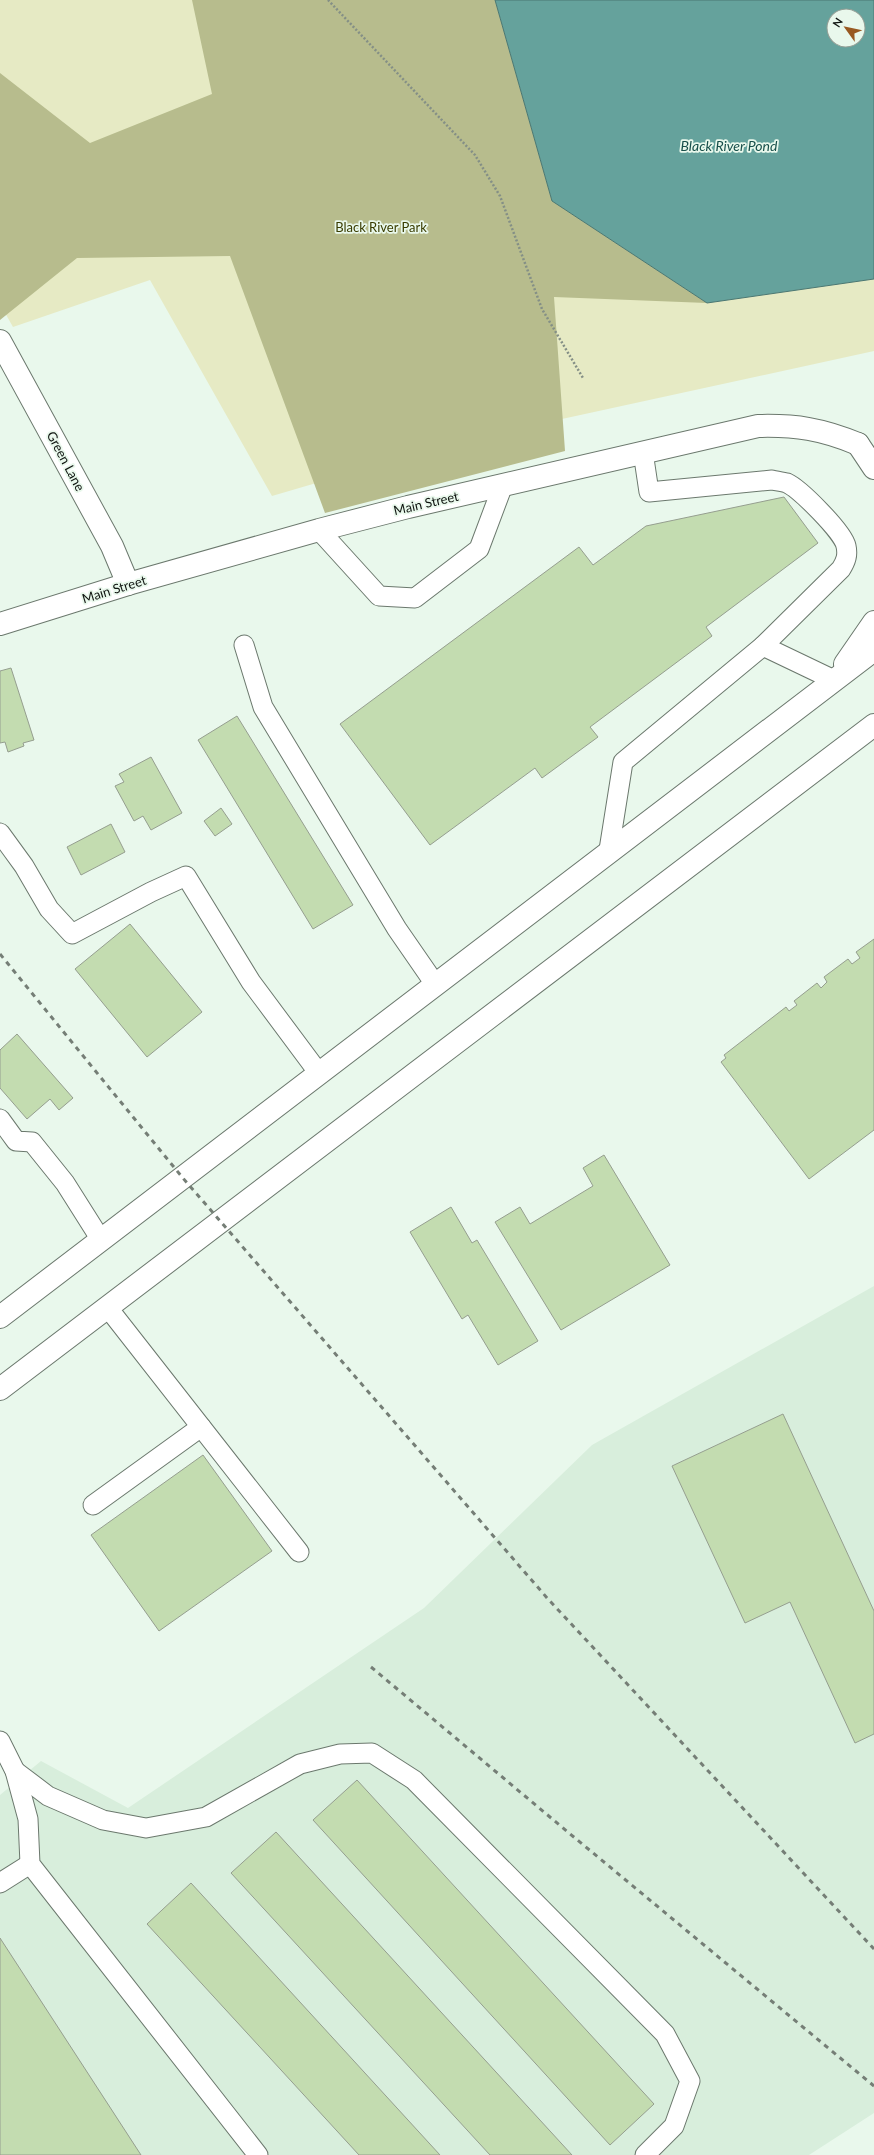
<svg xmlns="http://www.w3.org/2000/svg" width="874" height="2155" font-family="Lato,sans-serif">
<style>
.built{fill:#d8eedc}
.green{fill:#e6eac4;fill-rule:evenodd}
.forest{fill:#b7bc8d}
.water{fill:#65a29c;stroke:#4b7772;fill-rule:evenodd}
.building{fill:#c3dcb0;stroke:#959e8f}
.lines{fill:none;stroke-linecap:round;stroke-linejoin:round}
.lane-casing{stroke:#6b786d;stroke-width:21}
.street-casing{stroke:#6b786d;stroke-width:24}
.secondary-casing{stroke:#6b786d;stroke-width:24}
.highway-casing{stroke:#6b786d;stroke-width:24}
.path{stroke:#848f86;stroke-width:2.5;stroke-dasharray:2 2;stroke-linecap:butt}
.lane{stroke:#fff;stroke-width:19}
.street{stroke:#fff;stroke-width:22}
.secondary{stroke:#fff;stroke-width:22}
.highway{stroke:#fff;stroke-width:22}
.rail{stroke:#757e76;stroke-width:3;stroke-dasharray:5 5;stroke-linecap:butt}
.labels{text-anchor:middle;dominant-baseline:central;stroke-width:3.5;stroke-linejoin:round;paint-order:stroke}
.park-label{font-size:13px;fill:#393c01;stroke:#e9f8ec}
.street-label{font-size:13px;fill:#0f1410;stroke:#e9f8ec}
.water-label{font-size:14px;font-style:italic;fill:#184f4a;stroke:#e9f8ec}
</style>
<rect width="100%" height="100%" fill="#e9f8ec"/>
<polygon class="built" points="874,1286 874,2113 809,2155 0,2155 0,1795 41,1761 128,1808 424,1608 592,1445"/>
<path class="green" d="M 0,0 L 874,0 L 874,351 L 456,442 L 272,496 L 150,280 L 13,327 L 0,304 ZM 834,16 L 858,16 L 858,40 L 834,40 Z"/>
<polygon class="forest" points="192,0 495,0 552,201 707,303 554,297 565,451 325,513 230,256 77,258 0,320 0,73 90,143 212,94"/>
<path class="water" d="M 495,0 L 874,0 L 874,279 L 707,303 L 552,201 ZM 834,16 L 858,16 L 858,40 L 834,40 Z"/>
<g class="building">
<polygon points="784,497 818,543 706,627 712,636 590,727 598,737 542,778 535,768 430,845 340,724 579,547 593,565 646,526"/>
<polygon points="11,668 34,740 23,743 24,746 8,752 5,742 0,743 0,671"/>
<polygon points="237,716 353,905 313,929 198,740"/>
<polygon points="151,757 182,813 151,830 143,816 134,821 115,786 124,782 119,774"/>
<polygon points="221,808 232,824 215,836 204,821"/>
<polygon points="111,824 125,852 81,875 67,847"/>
<polygon points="130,924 202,1012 147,1057 75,969"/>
<polygon points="874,939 874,1130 809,1179 721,1062 726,1058 724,1055 786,1007 789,1011 797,1005 794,1001 817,983 821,988 827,982 824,977 848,959 852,964 860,958 856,952"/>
<polygon points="17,1034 73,1098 59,1110 50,1099 27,1119 0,1088 0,1050"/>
<polygon points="604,1155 670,1265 561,1330 495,1222 520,1207 530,1224 593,1186 583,1168"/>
<polygon points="451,1207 472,1243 477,1240 538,1341 498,1365 468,1315 462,1319 410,1232"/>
<polygon points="783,1414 874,1611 874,1734 855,1743 790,1602 745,1623 672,1466"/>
<polygon points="203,1455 272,1551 159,1631 91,1535"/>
<polygon points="357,1780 654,2104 610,2145 313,1820"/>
<polygon points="276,1832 572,2155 490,2155 231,1873"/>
<polygon points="191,1883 440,2155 359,2155 147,1924"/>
<polygon points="0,1938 141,2155 0,2155"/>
</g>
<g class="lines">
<defs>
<g id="lane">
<path d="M 643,452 L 649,492 L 772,480 C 777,481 783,482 787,483 C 800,489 843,532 846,546 C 848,555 846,561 841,569 L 763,646 L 834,680"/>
<polyline points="319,530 379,596 415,598 479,549 503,485"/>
<polyline points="244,645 263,707 397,929 435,984"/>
<polyline points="0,833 24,866 49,909 72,934 151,892 186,876 251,982 318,1072"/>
<polyline points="609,850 623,762 763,646"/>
<polyline points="0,1119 16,1141 32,1142 65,1183 101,1240"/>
<polyline points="108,1308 299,1552"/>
<polyline points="93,1505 201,1427"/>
<polyline points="0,1741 15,1771 28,1819 30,1864 258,2155"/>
<polyline points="15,1771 48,1796 103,1820 146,1828 206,1817 300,1764 340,1754 372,1753 414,1780 665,2034 690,2081 674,2126 645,2155"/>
<polyline points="0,1883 30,1864"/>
</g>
<polyline id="street" points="0,341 112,546 128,584"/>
<path id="secondary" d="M 0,624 L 128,584 L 319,530 L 408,507 L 758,426 C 796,425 822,429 858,444"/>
<g id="highway">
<polyline points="858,444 874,468"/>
<polyline points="845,664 874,622"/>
<polyline points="0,1317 874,650"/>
<polyline points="0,1389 874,725"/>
</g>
</defs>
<use href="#lane" class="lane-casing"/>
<use href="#street" class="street-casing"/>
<use href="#secondary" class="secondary-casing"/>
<use href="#highway" class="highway-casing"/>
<polyline class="path" points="328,0 475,155 500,196 542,309 583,378"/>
<use href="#lane" class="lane"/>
<use href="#street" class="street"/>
<use href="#secondary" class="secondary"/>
<use href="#highway" class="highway"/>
<g class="rail">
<polyline points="0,954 182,1177 548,1599 874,1949"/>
<polyline points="371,1667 569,1833 874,2086"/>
</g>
</g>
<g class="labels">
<g class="park-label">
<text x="381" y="227">Black River Park</text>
</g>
<g class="street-label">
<text transform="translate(66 461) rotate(62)">Green Lane</text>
<text transform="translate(426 503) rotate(-13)">Main Street</text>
<text transform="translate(114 589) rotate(-17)">Main Street</text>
</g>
<g class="water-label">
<text x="729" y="145">Black River Pond</text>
</g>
</g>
<g transform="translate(846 28) rotate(303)"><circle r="19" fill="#e9f8ec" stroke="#929d94"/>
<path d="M0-3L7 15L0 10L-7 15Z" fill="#985921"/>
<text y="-6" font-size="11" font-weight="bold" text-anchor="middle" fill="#0f1410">N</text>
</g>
</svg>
